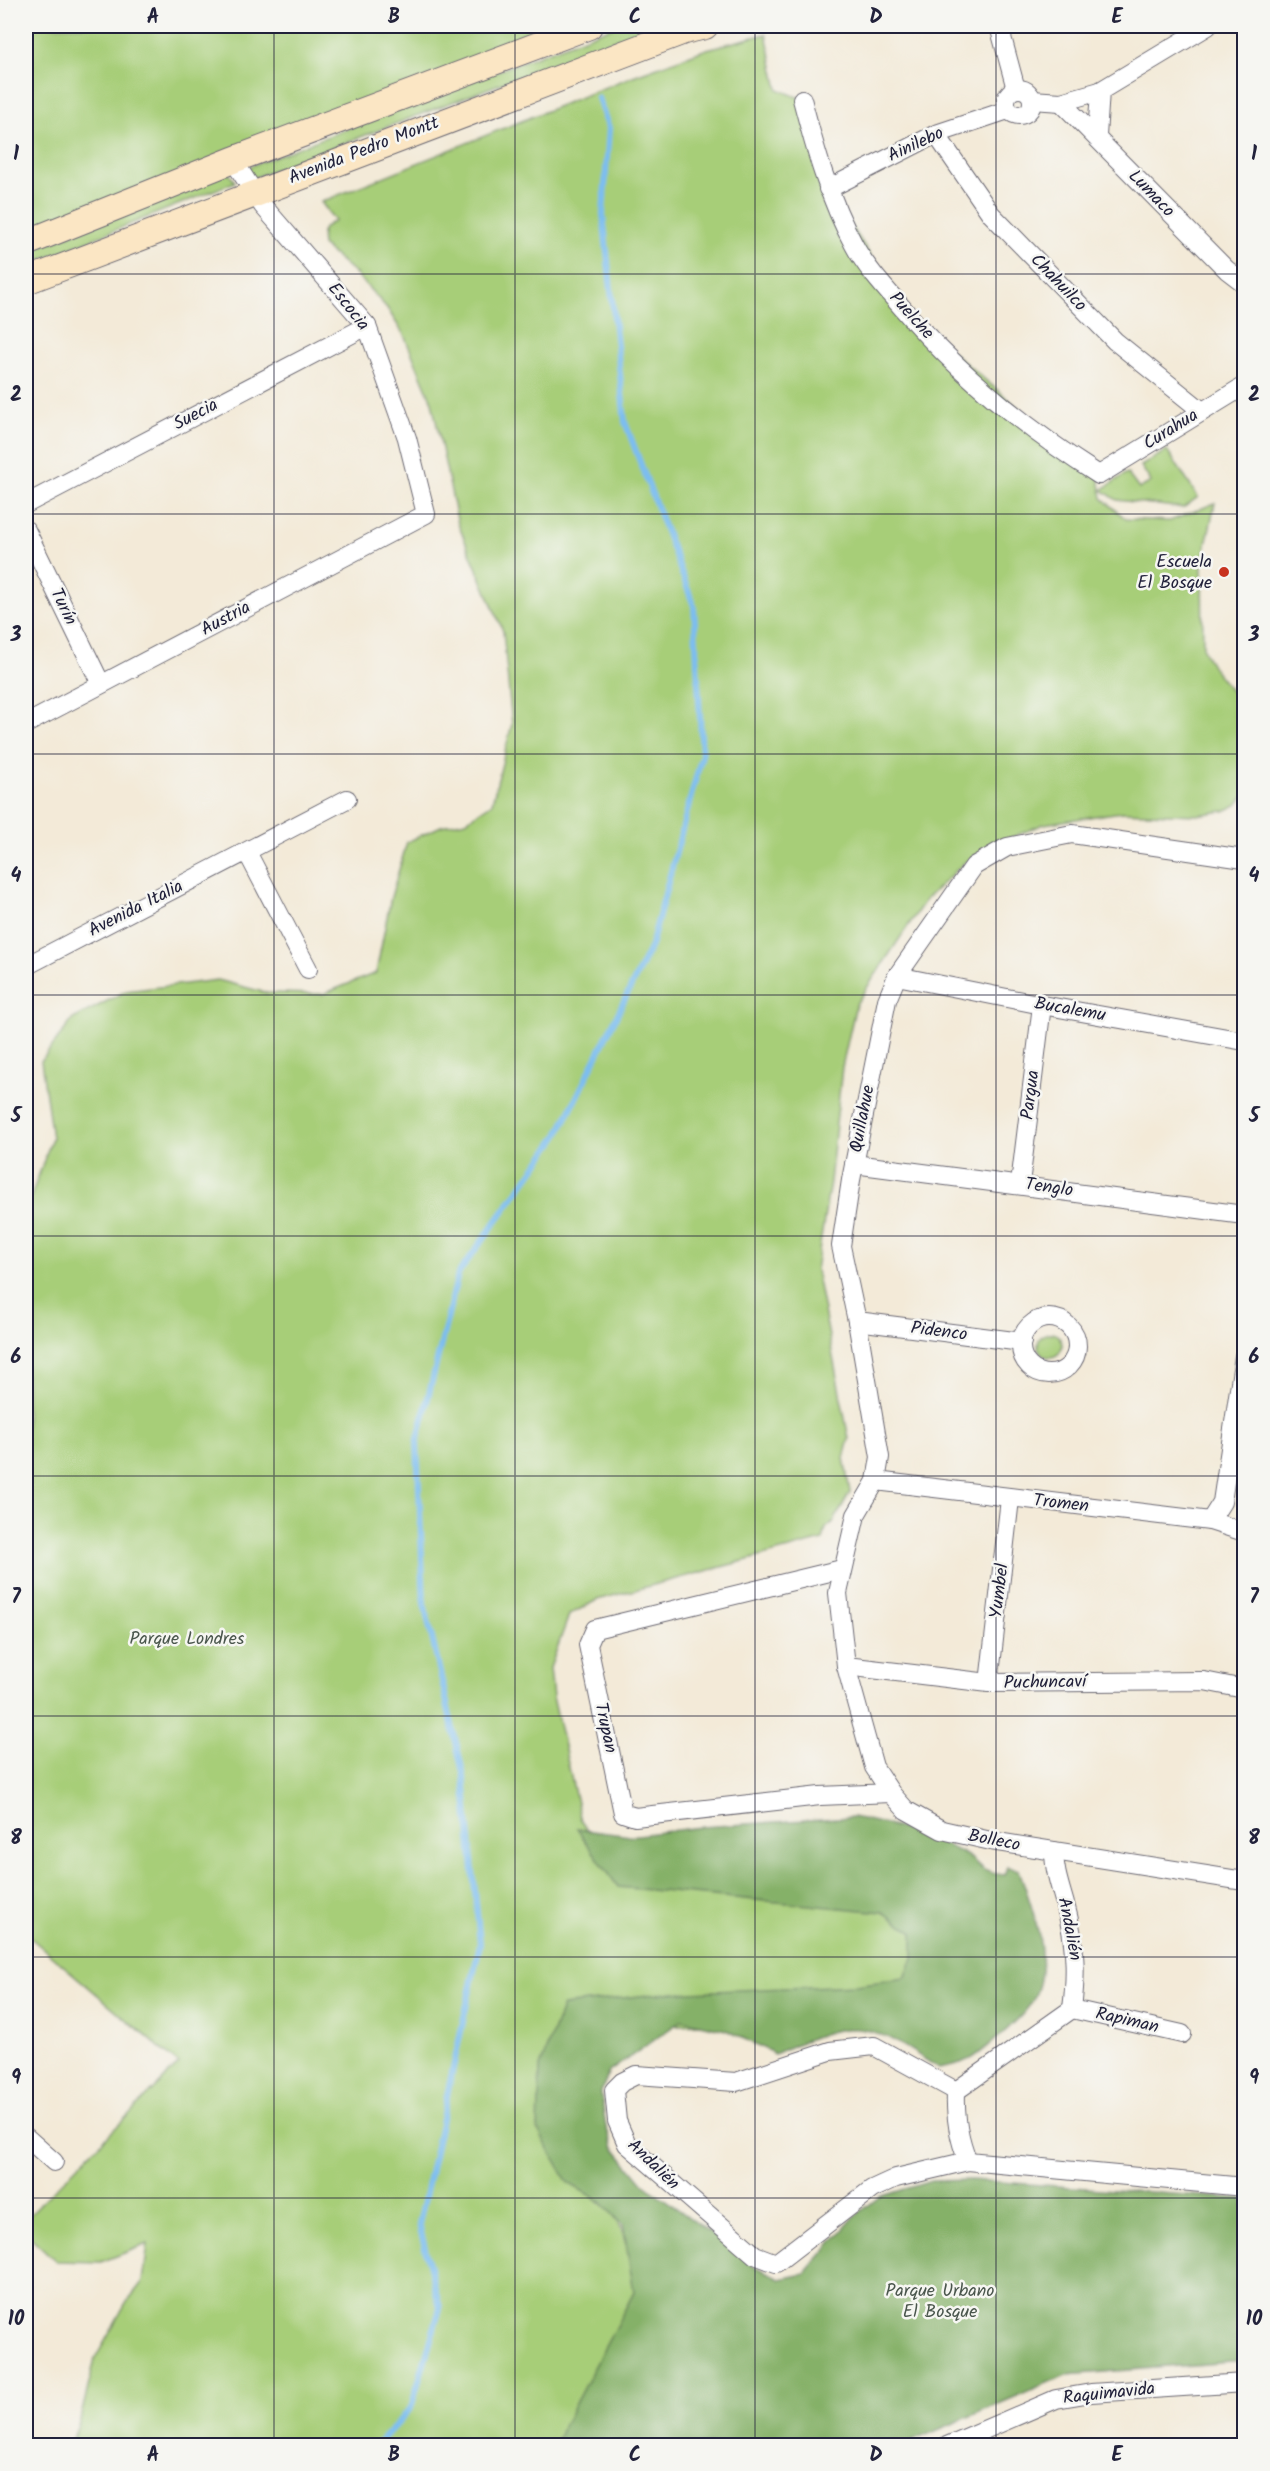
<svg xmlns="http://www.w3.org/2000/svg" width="1270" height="2471" font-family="Kalam,sans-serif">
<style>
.green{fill:#a7ce78;stroke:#64785a;stroke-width:1.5}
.forest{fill:#85b168;stroke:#546a52;stroke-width:1.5}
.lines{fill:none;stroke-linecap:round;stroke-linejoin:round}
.stream{stroke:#7bbdf0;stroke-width:6}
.minor-casing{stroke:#6b6872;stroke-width:20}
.secondary-casing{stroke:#6b6872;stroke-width:28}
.minor{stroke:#fff;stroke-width:18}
.secondary{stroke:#fbe6c4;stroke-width:26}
.grid{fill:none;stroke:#22223b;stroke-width:1.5;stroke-opacity:0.55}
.poi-dot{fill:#c8321e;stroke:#f6f6f2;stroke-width:2}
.labels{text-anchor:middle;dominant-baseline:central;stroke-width:5;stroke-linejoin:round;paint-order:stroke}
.street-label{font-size:18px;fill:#22223b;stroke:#f6f6f2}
.poi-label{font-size:18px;fill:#22223b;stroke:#f6f6f2;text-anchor:end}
.park-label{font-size:18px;fill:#4a564d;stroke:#f6f6f2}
.neatline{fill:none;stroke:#22223b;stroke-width:2}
.grid-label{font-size:20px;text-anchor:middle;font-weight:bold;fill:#22223b}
</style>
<rect width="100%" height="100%" fill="#f6f6f2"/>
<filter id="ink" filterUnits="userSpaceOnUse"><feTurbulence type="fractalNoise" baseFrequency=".0167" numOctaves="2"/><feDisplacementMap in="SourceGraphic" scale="12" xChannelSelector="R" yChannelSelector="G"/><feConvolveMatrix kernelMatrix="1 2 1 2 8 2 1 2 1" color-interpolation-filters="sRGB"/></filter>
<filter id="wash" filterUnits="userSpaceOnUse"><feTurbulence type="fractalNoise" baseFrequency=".008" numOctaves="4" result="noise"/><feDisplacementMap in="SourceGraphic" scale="24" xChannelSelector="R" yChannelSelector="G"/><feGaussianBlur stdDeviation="1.35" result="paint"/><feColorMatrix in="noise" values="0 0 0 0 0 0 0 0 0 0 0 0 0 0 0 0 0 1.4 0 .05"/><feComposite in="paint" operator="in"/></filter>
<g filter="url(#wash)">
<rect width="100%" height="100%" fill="#f3ead8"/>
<g class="green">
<polygon points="26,26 583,26 26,245"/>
<polygon points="615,26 652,26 253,178 245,168"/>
<path d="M 766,34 L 778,89 L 802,99 L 828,189 L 909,316 L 1099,475 L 1102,498 L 1126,519 L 1170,521 L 1215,503 L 1202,564 L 1203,649 L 1214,669 L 1244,707 L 1244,796 L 1237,805 L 1224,811 L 1197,815 L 1121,812 L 1044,824 L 993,845 L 965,862 L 926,899 L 856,1004 L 842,1067 L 830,1182 L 816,1270 L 849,1439 L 844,1458 L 850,1492 L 833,1523 L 826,1528 L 823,1540 L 597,1600 L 569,1615 L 550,1668 L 553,1697 L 581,1821 L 599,1850 L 860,1872 L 982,1973 L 700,2024 L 654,2026 L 602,2045 L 574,2186 C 601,2201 620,2212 626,2244 L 680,2283 L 562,2445 L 69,2446 L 80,2420 L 95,2359 L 127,2302 L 143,2281 L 148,2244 L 101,2262 L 56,2261 L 26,2233 L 26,2218 L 179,2064 L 26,1934 L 26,1206 L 29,1202 L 52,1138 L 41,1061 L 73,1019 L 126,991 L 218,980 L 267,993 L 323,994 L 376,973 L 391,897 L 407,842 L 441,826 L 466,821 L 492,803 L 512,724 L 503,631 L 458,524 L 432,402 L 404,335 L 387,308 L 354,272 L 322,245 C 320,231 322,227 335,221 L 321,202 L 633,76 L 707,49 Z"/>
<polygon points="228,172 235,182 26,266 26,252"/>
<polygon points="1167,450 1198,497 1183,508 1117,500 1102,490 1127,473 1139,489 1151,482 1141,466"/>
<circle cx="1050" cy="1345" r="12"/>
</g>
<path class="forest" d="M 853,1817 C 892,1825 929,1835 964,1854 C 984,1865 974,1871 1004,1875 L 1007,1867 L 1019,1870 C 1032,1907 1052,1957 1035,1996 C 1029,2010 1012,2025 1001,2035 C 974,2058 974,2062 938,2068 C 867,2020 853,2017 775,2054 L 726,2030 L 682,2020 L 609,2072 L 601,2092 L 606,2127 L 614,2148 L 644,2184 L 755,2266 L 780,2279 L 805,2274 L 855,2216 L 879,2197 L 931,2181 L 972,2180 L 1244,2199 L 1244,2361 L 1066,2375 L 903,2445 L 555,2445 L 562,2428 L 634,2292 L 623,2225 L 600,2201 L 568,2183 L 538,2130 L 540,2067 L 563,2005 L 665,1993 L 856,1985 L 905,1978 L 913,1958 L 913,1932 L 883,1912 L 618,1887 L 577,1829 L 630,1836 L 701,1827 Z"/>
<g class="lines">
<polyline class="stream" points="376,2446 411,2408 440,2308 419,2224 480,1944 464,1777 424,1603 417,1443 458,1274 557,1137 651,946 702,755 694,606 625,422 603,214 609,128 598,98"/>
</g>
</g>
<g filter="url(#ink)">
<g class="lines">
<defs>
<g id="minor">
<polyline points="999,26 1016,89"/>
<circle cx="1019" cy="102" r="13"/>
<path d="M 802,99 C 815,149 829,199 854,245 C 865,266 883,286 898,303 C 956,372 1023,427 1099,475 L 1244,386"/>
<polyline points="1032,100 1061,102 1100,91 1208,26"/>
<polyline points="1061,102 1227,270 1244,283"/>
<polyline points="936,134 991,214 1115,341 1202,411"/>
<polyline points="1097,136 1100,91"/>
<polyline points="828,189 936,134 1008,110"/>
<polyline points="26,504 367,326"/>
<polyline points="26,530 101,684"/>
<polyline points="26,724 426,514 407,438 367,326 263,206 233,160"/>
<polyline points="247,852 308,969"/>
<polyline points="1244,859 1072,834 1007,847 974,866 897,976 887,1000 851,1180 841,1246 857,1321 880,1457 876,1481 856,1515 838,1593 846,1666 874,1767 891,1793 906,1810 942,1830 991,1841 1244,1881"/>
<polyline points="26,966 347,799"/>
<polyline points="897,976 1042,1005 1244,1041"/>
<polyline points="854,1164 1244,1215"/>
<polyline points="1020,1184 1042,1005"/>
<circle cx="1049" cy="1346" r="28"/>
<polyline points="857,1321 1022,1342"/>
<polyline points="876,1481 1210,1521 1244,1532"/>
<polyline points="1210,1521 1222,1502 1244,1356"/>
<polyline points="842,1569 595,1629 588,1645 623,1813 635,1817 820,1796 891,1793"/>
<polyline points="846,1666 989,1683 1204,1681 1244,1689"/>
<polyline points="989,1683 1010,1499"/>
<polyline points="1072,2009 1182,2034"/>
<polyline points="956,2091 874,2046 830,2051 736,2082 636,2075 622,2082 614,2090 617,2121 627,2144 755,2255 776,2263 872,2189 896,2178 968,2161 1244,2187"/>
<path d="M 956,2091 L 1072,2009 C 1076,1977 1076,1952 1069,1920 C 1064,1896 1054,1875 1054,1851"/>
<path d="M 956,2091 C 955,2115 959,2140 968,2161"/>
<polyline points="26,2137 54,2162"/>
<polyline points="947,2446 1056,2399 1091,2393 1244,2383"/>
</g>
<g id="secondary">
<polyline points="26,243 233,160 589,26"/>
<polyline points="26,281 684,31 705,26"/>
</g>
</defs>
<use href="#minor" class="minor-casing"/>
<use href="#secondary" class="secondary-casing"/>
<use href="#minor" class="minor"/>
<use href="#secondary" class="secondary"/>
</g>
</g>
<path class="grid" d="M 274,26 L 274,2446M 515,26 L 515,2446M 755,26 L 755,2446M 996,26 L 996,2446M 26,274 L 1244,274M 26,514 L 1244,514M 26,754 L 1244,754M 26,995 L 1244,995M 26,1236 L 1244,1236M 26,1476 L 1244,1476M 26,1716 L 1244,1716M 26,1957 L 1244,1957M 26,2198 L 1244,2198"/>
<circle class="poi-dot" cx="1224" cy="572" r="6"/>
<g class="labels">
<g class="street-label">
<text transform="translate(916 145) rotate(-25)">Ainilebo</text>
<text transform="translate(364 151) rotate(-21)">Avenida Pedro Montt</text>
<text transform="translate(1151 194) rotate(46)">Lumaco</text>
<text transform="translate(1058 283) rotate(46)">Chahuilco</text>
<text transform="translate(348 307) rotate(52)">Escocia</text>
<text transform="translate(911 316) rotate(48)">Puelche</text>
<text transform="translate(196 415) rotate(-28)">Suecia</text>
<text transform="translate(1171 430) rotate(-32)">Curahua</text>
<text transform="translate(63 607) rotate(64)">Turín</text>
<text transform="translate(226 619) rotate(-28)">Austria</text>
<text transform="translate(136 909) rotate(-27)">Avenida Italia</text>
<text transform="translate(1070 1010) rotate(10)">Bucalemu</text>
<text transform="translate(1031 1095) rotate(-83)">Pargua</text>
<text transform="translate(863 1119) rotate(-79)">Quillahue</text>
<text transform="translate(1049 1188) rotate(8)">Tenglo</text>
<text transform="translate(939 1332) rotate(7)">Pidenco</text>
<text transform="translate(1061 1504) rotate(6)">Tromen</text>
<text transform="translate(1000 1591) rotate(-83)">Yumbel</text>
<text transform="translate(1045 1683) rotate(-1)">Puchuncaví</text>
<text transform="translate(605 1728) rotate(78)">Trupan</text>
<text transform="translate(994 1841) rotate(11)">Bolleco</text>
<text transform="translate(1069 1929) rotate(79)">Andalién</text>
<text transform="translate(1127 2021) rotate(13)">Rapiman</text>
<text transform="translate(653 2165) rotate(44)">Andalién</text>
<text transform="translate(1109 2394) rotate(-6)">Raquimavida</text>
</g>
<g class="poi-label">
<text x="1212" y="562">Escuela<tspan x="1212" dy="21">El Bosque</tspan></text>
</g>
<g class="park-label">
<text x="187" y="1639">Parque Londres</text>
<text x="940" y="2291">Parque Urbano<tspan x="940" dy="21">El Bosque</tspan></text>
</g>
</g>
<rect width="1270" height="2471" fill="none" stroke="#f6f6f2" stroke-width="66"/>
<rect x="33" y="33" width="1204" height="2405" class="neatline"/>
<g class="grid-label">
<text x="153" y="23">A</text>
<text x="394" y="23">B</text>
<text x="635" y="23">C</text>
<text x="876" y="23">D</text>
<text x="1117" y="23">E</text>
<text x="16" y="160">1</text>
<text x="1254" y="160">1</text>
<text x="16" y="401">2</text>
<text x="1254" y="401">2</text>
<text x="16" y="641">3</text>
<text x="1254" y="641">3</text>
<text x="16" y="882">4</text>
<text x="1254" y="882">4</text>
<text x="16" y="1122">5</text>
<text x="1254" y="1122">5</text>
<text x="16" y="1363">6</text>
<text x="1254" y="1363">6</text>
<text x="16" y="1603">7</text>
<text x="1254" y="1603">7</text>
<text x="16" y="1844">8</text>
<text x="1254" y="1844">8</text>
<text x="16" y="2084">9</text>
<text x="1254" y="2084">9</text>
<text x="16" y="2325">10</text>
<text x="1254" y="2325">10</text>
<text x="153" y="2461">A</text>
<text x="394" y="2461">B</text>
<text x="635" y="2461">C</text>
<text x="876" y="2461">D</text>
<text x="1117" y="2461">E</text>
</g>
</svg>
